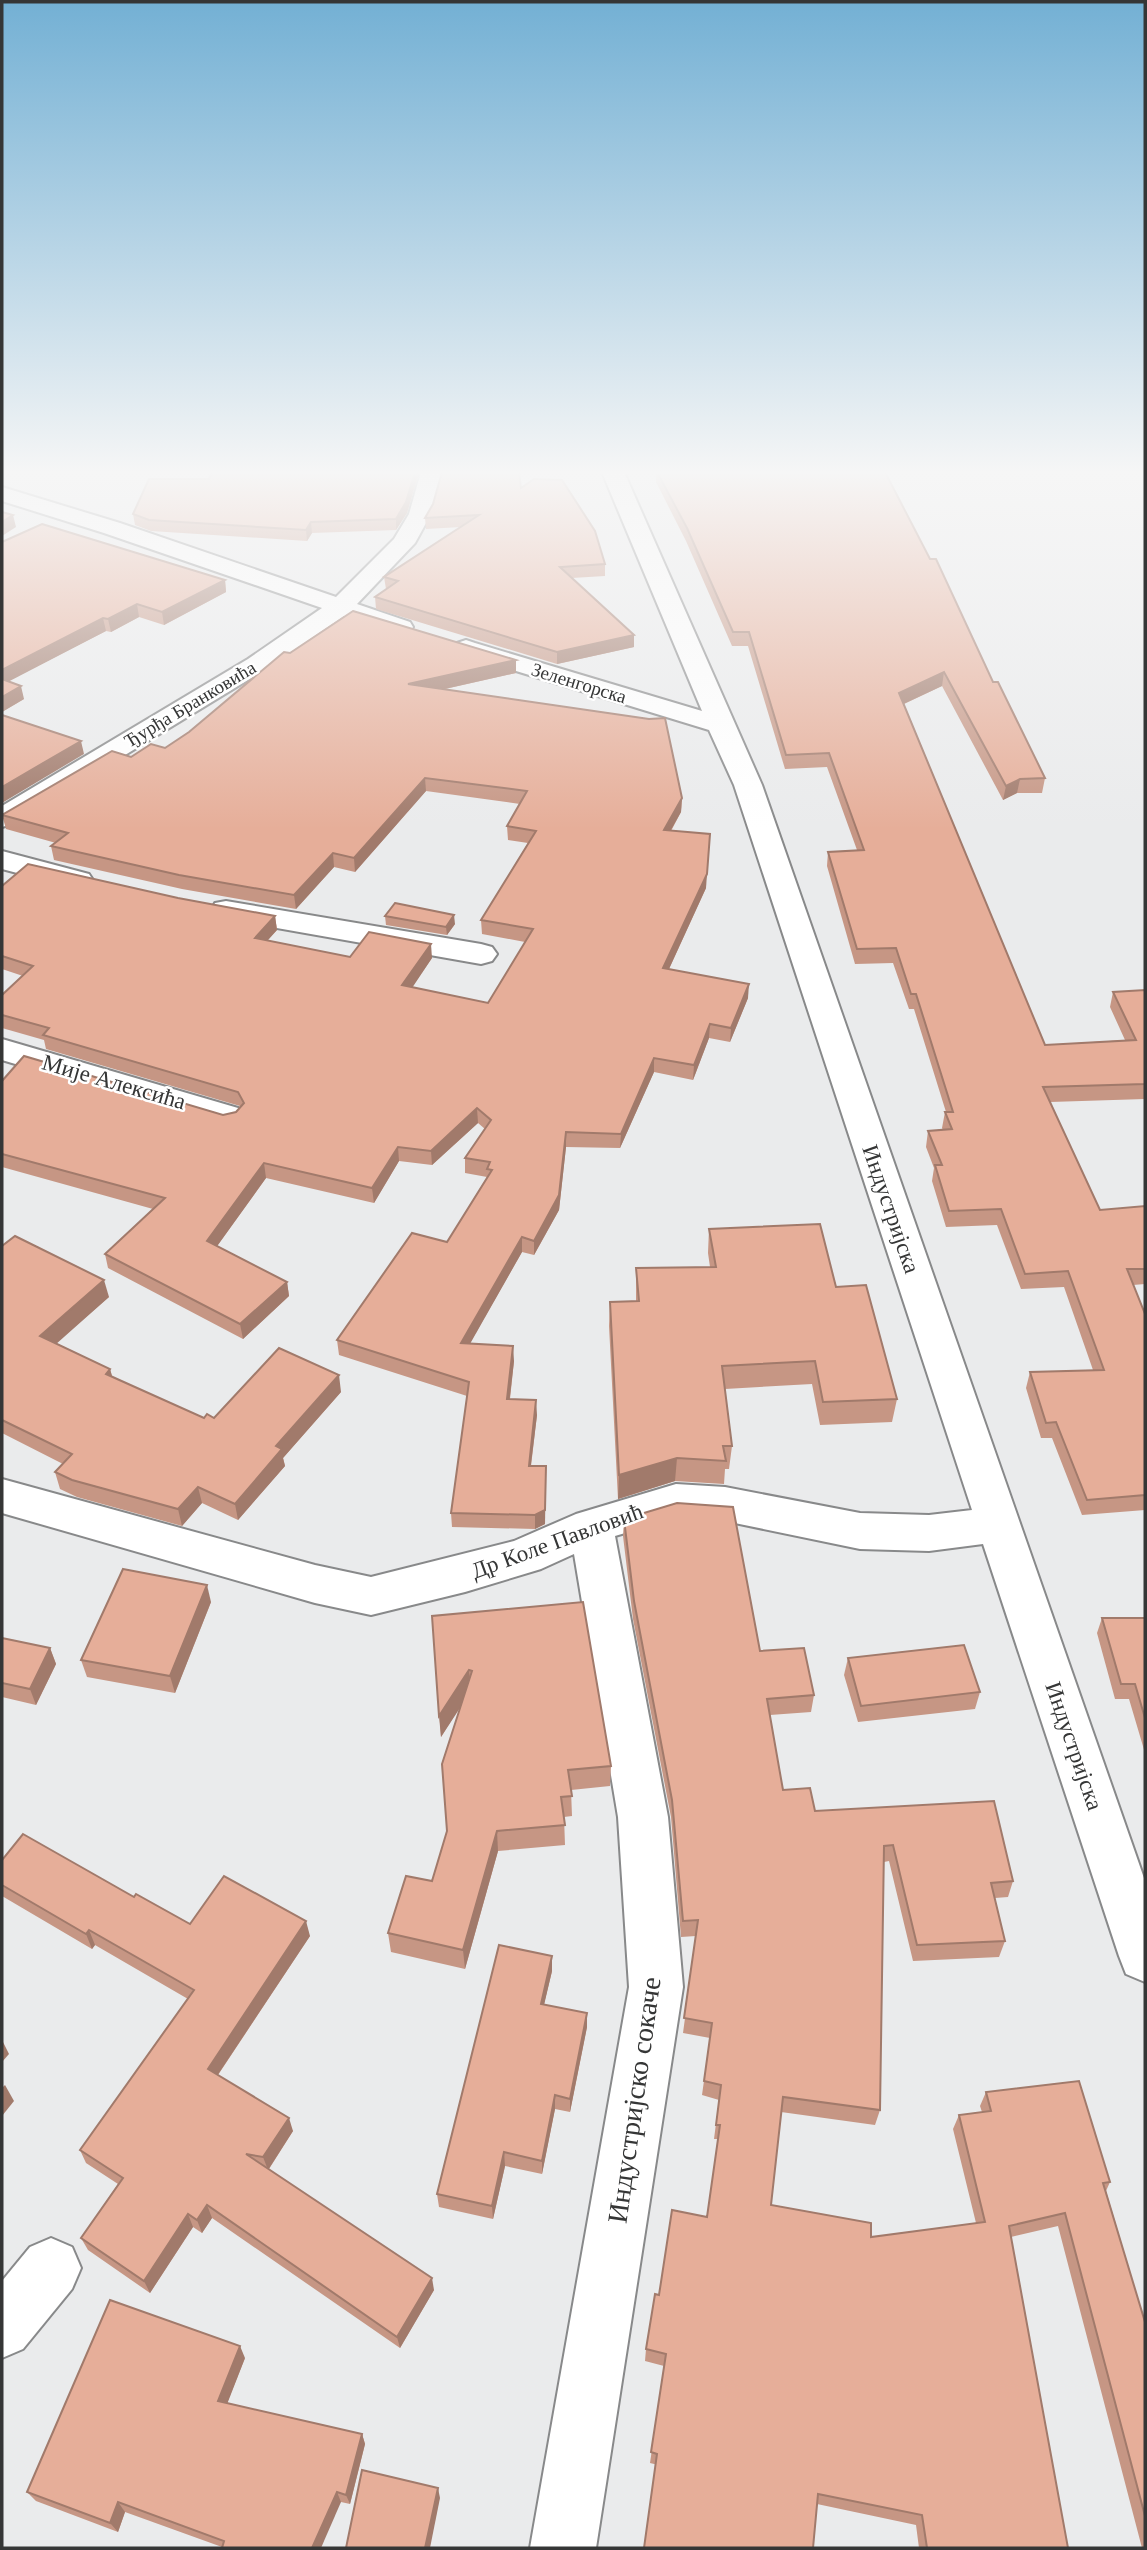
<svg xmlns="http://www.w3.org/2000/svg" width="1147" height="2550" font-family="'Times New Roman',serif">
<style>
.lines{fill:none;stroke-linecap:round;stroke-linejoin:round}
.street-casing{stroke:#88898a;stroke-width:4}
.street{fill:#fff;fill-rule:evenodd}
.wall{fill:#c69684}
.shaded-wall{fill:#a17a6b}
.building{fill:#e6ae99;stroke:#a17a6b;stroke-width:2}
.labels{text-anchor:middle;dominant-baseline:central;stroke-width:5;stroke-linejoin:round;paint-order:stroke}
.far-street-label{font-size:19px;fill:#353636;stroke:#fff}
.street-label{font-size:23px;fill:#353636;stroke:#fff}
.near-street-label{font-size:28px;fill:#353636;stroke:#fff}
</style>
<rect width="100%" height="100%" fill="#eaebec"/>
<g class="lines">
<defs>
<g id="street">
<path d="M 421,472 L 443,472 L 431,514 L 415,543 L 357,604 L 410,622 L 413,627 L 410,632 C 390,637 363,622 344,616 L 266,669 L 12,824 L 2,827 L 2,806 L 248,659 L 322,608 L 104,533 L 2,501 L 2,487 L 120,523 L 336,597 L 394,539 L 409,514 Z"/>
<polygon points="602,472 624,472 762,785 1145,1881 1145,1982 1126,1974 1119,1956 983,1544 929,1551 860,1549 725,1521 676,1518 615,1536 668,1817 683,1987 596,2548 530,2548 629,1987 618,1817 574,1554 541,1569 465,1592 371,1615 315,1603 2,1513 2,1479 315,1565 371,1577 514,1541 576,1514 676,1484 725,1487 860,1513 929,1515 972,1510 734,785 709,730 457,653 453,648 457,643 466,640 475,643 702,711"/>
<polygon points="2,851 89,874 93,880 89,886 78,889 2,869"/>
<polygon points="226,901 481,944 492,947 497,954 492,961 481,964 215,917 211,910 215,903"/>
<polygon points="2,1039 238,1108 244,1116 238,1124 226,1127 2,1060"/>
<polygon points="51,2238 72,2247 81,2268 72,2289 23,2349 2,2358 2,2281 30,2247"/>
</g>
</defs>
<use href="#street" class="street-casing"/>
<use href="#street" class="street"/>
</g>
<g class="wall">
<polygon points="212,472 419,472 407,513 396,530 312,533 307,541 151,531 135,525 133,514 209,479"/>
<polygon points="653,472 885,472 993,682 1045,778 1042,793 1017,793 1003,800 942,686 904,704 1045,1045 1125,1040 1110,1007 1113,992 1145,990 1145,1099 1050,1102 1100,1210 1145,1206 1145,1284 1133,1285 1145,1314 1145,1510 1082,1515 1052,1438 1041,1438 1026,1388 1030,1372 1093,1370 1064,1287 1021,1289 997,1225 946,1227 932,1181 934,1168 926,1147 928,1131 943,1130 942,1128 945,1112 946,1112 914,1009 909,1009 893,963 855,964 827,866 828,852 857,850 827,767 785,769 748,646 732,646 686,541 656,482 656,476"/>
<polygon points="521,488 605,564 605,576 572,578 634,647 557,664 376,609 375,597 386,589 384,577 461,527 426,529 425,518 433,504"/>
<polygon points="2,542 225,580 226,592 164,625 139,617 111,632 106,631 8,681 24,699 2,712"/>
<polygon points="290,653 516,660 516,673 445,689 682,798 681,812 671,831 706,888 669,969 748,998 730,1042 709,1038 693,1080 654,1072 620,1148 566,1147 559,1210 534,1255 522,1252 470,1343 514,1361 510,1399 537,1415 531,1466 545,1524 535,1529 452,1527 451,1513 467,1396 339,1355 337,1340 447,1242 487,1177 465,1173 465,1158 485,1129 478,1123 432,1165 399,1161 374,1203 266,1178 217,1246 287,1282 289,1296 243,1339 108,1268 105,1254 153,1209 2,1167 2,1081 223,1115 236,1112 240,1106 46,1049 44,1040 2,1028 2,995 23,976 2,969 2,886 178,898 275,916 277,930 267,941 350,957 432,958 412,987 488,1003 525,942 482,934 481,920 528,843 508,840 507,826 520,804 426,791 355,872 334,867 296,909 182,889 54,860 51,846 56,843 6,829 2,815 131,757 165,748 189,732"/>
<polygon points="385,916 455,924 447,935 386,925"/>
<polygon points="709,1229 836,1287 897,1399 892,1422 820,1425 812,1384 725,1389 732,1446 729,1469 725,1469 724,1484 675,1481 618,1499 609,1326 610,1302 636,1301 636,1268 710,1267 708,1253"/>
<polygon points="2,1246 109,1297 56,1343 110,1369 112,1377 204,1418 214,1418 341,1392 283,1458 285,1466 238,1520 202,1503 182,1526 77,1497 60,1489 55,1472 63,1464 2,1433"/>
<polygon points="624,1519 760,1651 814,1695 811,1712 770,1715 783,1790 815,1811 1013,1881 1008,1897 995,1898 1005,1941 999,1957 913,1961 889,1861 884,1862 880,2110 875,2125 781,2112 771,2205 871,2237 976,2223 953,2129 959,2115 982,2112 980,2106 986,2092 1110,2182 1106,2191 1145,2322 1145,2548 1142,2548 1058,2226 1011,2237 1068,2548 919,2548 916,2525 817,2504 650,2463 664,2366 645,2361 646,2349 659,2295 707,2217 718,2139 714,2139 719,2100 702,2095 710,2038 683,2033 696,1936 681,1937 671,1817 633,1619 623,1536"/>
<polygon points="211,1602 175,1693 87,1677 81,1660"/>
<polygon points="432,1616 611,1766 610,1786 571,1790 572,1816 564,1817 565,1845 498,1851 465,1969 391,1952 388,1933 432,1881 447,1831 460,1707 441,1737"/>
<polygon points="1102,1618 1145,1618 1145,1753 1129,1699 1115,1699 1097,1633"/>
<polygon points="2,1638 50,1648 56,1664 36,1705 2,1697"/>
<polygon points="848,1658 980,1692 975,1709 858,1722 844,1675"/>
<polygon points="2,1860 134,1897 190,1924 310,1936 218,2075 293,2131 269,2169 434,2290 400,2348 212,2218 202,2233 193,2227 150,2293 88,2250 81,2238 118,2184 86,2163 80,2150 188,1999 95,1945 92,1949 2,1896"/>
<polygon points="552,1956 552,1971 544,2004 587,2027 570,2112 555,2109 542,2174 505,2166 493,2219 439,2207 437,2194"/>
<polygon points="245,2358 227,2403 362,2434 365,2444 350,2504 341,2502 222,2547 125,2512 118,2532 36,2501 27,2492"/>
</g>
<g class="shaded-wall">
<polygon points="415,472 419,472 407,513 396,530 396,519"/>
<polygon points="13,515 16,527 2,536 2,522"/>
<polygon points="311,522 312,533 307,541 306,530"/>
<polygon points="225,580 226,592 164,625 162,612"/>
<polygon points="137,604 139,617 111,632 108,619"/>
<polygon points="103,618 106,631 2,685 2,670"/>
<polygon points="634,635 634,647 557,664 557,652"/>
<polygon points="516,660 516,673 409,697 408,684"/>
<polygon points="944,672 942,686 897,707 899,693"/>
<polygon points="21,686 24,699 2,712 2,697"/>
<polygon points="81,741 84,754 2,803 2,787"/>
<polygon points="425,778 426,791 355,872 354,858"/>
<polygon points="1020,779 1017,793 1003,800 1006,786"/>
<polygon points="682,798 681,812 663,844 664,830"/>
<polygon points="710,834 706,888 663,982 663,968"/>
<polygon points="333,853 334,867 296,909 294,895"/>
<polygon points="454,915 455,924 447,935 446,927"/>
<polygon points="275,916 277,930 257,952 255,938"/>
<polygon points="431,944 432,958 404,1000 402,985"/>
<polygon points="749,984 748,998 730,1042 731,1028"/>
<polygon points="710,1024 709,1038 693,1080 694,1065"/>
<polygon points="654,1058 654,1072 620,1148 621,1134"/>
<polygon points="477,1108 478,1123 432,1165 431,1151"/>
<polygon points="566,1132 566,1147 559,1210 534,1255 534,1241"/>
<polygon points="398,1147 399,1161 374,1203 372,1188"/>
<polygon points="264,1163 266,1178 210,1256 207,1241"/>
<polygon points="522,1237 522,1252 462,1358 461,1343"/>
<polygon points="104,1280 109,1297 46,1353 40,1336"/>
<polygon points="287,1282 289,1296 243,1339 240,1324"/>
<polygon points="513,1346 514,1361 508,1413 507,1399"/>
<polygon points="110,1369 115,1386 106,1374"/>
<polygon points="339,1375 341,1392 283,1458 285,1466 238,1520 235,1504 276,1446"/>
<polygon points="536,1400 537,1415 529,1480 529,1466"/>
<polygon points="677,1458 675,1481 618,1499 619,1475"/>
<polygon points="546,1466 545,1524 535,1529 535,1515"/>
<polygon points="198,1487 202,1503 182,1526 178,1509"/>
<polygon points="207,1585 211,1602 175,1693 170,1676"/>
<polygon points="50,1648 56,1664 36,1705 30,1689"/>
<polygon points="469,1670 471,1691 441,1737 439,1716"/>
<polygon points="497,1831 498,1851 465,1969 463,1950"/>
<polygon points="306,1921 310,1936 213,2082 208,2069"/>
<polygon points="89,1930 95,1945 92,1949 86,1934"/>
<polygon points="552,1956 552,1971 541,2018 541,2004"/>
<polygon points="587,2013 587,2027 570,2112 570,2099"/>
<polygon points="2,2040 9,2054 2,2062"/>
<polygon points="5,2085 14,2101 2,2116 2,2088"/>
<polygon points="555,2095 555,2109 542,2174 542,2161"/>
<polygon points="289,2118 293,2131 268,2170 263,2157"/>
<polygon points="504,2152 505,2166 493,2219 492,2206"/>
<polygon points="207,2205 212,2218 202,2233 197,2220"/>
<polygon points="188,2214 193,2227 150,2293 144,2281"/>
<polygon points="432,2278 434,2290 400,2348 397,2337"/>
<polygon points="240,2346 245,2358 224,2412 218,2401"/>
<polygon points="362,2434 365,2444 350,2504 346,2495"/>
<polygon points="438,2488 440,2498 430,2548 425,2548"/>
<polygon points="337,2492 341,2502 321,2548 312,2548"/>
<polygon points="118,2502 125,2512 118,2532 110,2523"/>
</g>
<g class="building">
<polygon points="212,472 415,472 406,502 396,519 311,522 306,530 149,520 133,514 149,479 209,479"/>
<polygon points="442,472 519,472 521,488 534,479 562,480 595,531 605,564 560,567 634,635 557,652 375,597 398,581 384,577 479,515 425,518 433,504"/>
<polygon points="657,472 885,472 930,559 936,559 993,682 998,682 1045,778 1020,779 1006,786 944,672 899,693 1045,1045 1136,1040 1113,992 1145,990 1145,1084 1043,1087 1100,1210 1145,1206 1145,1269 1127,1269 1145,1314 1145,1495 1087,1500 1056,1422 1046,1423 1030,1372 1104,1370 1068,1271 1025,1274 1001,1209 949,1211 935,1165 942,1165 928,1131 952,1129 945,1112 953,1112 916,994 911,994 896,948 857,949 828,852 864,850 829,753 786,755 749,632 733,632 687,528"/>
<polygon points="2,512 13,515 2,522"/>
<polygon points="42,524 225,580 162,612 137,604 108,619 103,618 2,670 2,542"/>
<polygon points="353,611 516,660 408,684 649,719 665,718 682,798 664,830 710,834 707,874 663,968 749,984 731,1028 710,1024 694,1065 654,1058 621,1134 566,1132 559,1195 534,1241 522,1237 461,1343 513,1346 507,1399 536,1400 529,1466 546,1466 545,1510 535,1515 451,1513 469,1382 337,1340 412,1233 447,1242 492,1170 487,1169 490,1162 465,1158 491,1120 477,1108 431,1151 398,1147 372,1188 264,1163 207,1241 287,1282 240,1324 105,1254 165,1198 2,1154 2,1081 24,1056 223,1115 236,1112 244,1103 238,1092 43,1035 49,1028 2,1015 2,995 33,966 2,956 2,886 28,864 178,898 275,916 255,938 350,957 369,932 431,944 402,985 488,1003 533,929 481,920 536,831 507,826 527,791 425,778 354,858 333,853 294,895 179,875 51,846 68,833 2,815 112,751 131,757 151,744 165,748 189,732 284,652 290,653"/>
<polygon points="2,679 21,686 2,697"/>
<polygon points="2,715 81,741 2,787"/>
<polygon points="395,903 454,915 446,927 385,916"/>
<polygon points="820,1224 836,1287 866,1285 897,1399 823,1402 815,1361 722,1366 732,1446 723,1446 726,1461 677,1458 619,1475 610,1302 639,1301 636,1268 716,1267 709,1229"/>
<polygon points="15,1236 104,1280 40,1336 110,1369 106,1374 204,1418 207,1414 214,1418 279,1348 339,1375 276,1446 282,1449 235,1504 198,1487 178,1509 72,1480 55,1472 72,1454 2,1420 2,1246"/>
<polygon points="677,1503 733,1507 760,1651 804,1648 814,1695 767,1699 783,1790 810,1788 815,1811 994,1801 1013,1881 991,1883 1005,1941 917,1945 893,1845 884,1846 880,2110 783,2097 771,2205 871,2223 871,2237 985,2222 959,2115 991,2111 986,2092 1079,2081 1110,2182 1103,2183 1145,2322 1145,2516 1065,2213 1009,2226 1068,2548 927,2548 922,2515 818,2494 813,2548 644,2548 657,2454 651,2452 666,2354 646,2349 655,2294 659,2295 672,2210 707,2217 720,2125 716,2125 721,2085 704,2081 712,2023 684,2018 698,1920 683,1921 672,1800 634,1601 624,1519"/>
<polygon points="123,1569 207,1585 170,1676 81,1660"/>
<polygon points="583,1602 611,1766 568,1770 572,1796 561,1797 565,1825 497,1831 463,1950 388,1933 406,1876 432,1881 447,1831 442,1764 472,1671 469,1670 439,1716 432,1616"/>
<polygon points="1102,1618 1145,1618 1145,1718 1135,1684 1121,1684"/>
<polygon points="2,1638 50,1648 30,1689 2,1683"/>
<polygon points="964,1645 980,1692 861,1706 848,1658"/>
<polygon points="23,1834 134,1897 136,1894 190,1924 224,1876 306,1921 208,2069 289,2118 263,2157 246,2154 432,2278 397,2337 207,2205 197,2220 188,2214 144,2281 81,2238 123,2178 80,2150 194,1990 89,1930 86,1934 2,1885 2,1860"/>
<polygon points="499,1945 552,1956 541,2004 587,2013 570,2099 555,2095 542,2161 504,2152 492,2206 437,2194"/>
<polygon points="110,2300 240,2346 218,2401 362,2434 346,2495 337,2492 312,2548 222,2548 224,2541 118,2502 110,2523 27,2492"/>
<polygon points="362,2470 438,2488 425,2548 346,2548"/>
</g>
<linearGradient id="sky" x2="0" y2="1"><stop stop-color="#73b0d4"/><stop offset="0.57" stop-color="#f6f6f6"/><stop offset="1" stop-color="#f6f6f6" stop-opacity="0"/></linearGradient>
<rect width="1147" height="829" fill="url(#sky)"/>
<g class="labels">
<g class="far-street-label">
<text transform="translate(579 683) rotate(17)">Зеленгорска</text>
<text transform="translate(190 704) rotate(-31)">Ђурђа Бранковића</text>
</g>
<g class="street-label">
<text transform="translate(114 1082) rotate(16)">Мије Алексића</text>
<text transform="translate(891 1209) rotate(71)">Индустријска</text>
<text transform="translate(557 1541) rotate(-20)">Др Коле Павловић</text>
<text transform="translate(1074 1746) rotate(71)">Индустријска</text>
</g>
<g class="near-street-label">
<text transform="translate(634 2100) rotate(-82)">Индустријско сокаче</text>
</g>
</g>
<rect width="1147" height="2550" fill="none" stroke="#353636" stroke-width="7"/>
</svg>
